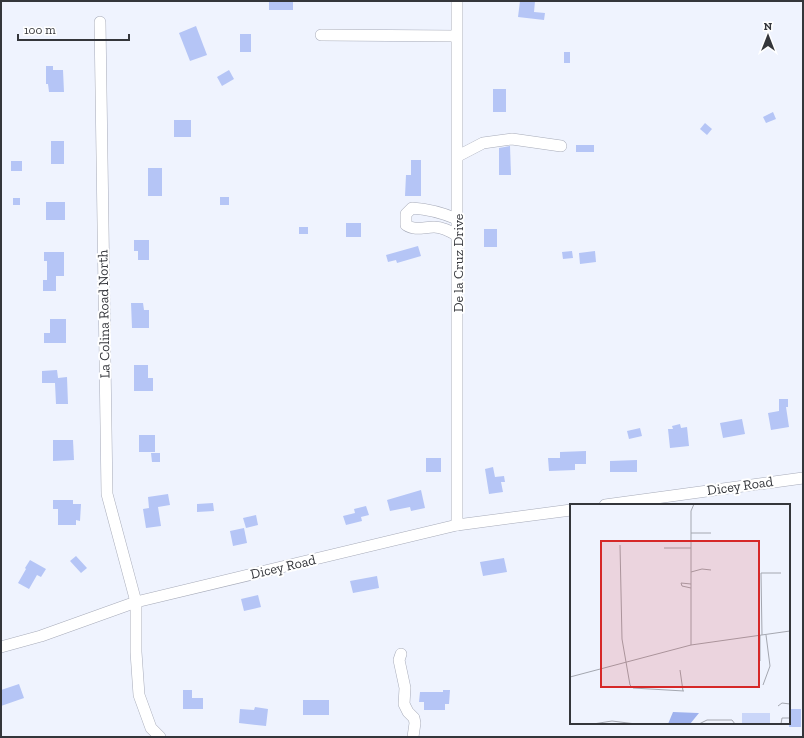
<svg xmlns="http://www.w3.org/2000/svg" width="804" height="738" font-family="'Zilla Slab',serif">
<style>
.building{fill:#b5c5f6}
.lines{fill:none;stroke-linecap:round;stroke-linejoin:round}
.minor-casing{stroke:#a7abb9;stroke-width:12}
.minor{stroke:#fff;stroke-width:11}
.labels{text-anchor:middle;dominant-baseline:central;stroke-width:4;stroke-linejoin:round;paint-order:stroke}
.street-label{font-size:14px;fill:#34363b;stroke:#fff}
.inset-road{fill:none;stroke:#a4a7b0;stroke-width:1}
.view{fill:#d62828;fill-opacity:0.15;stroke:#d62828;stroke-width:2}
.inset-edge{fill:none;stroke:#34363b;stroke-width:2}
</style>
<rect width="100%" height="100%" fill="#eff3fe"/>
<g class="building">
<rect x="269" y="1" width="24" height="9"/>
<polygon points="520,1 535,1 534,12 545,13 544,20 518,17"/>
<polygon points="196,26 207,55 190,61 179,33"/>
<rect x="240" y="34" width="11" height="18"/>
<rect x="564" y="52" width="6" height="11"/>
<polygon points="46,66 53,66 53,70 63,70 64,92 49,92 48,84 46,84"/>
<polygon points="229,70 234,79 222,86 217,77"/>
<rect x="493" y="89" width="13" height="23"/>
<polygon points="773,112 776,119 766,123 763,117"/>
<rect x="174" y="120" width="17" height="17"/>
<polygon points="705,123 712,129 707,135 700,129"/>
<rect x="51" y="141" width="13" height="23"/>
<rect x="576" y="145" width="18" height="7"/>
<polygon points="510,146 511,175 499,175 499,148"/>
<polygon points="411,160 421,160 421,196 405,196 406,175 411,175"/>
<rect x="11" y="161" width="11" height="10"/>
<rect x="148" y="168" width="14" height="28"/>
<rect x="220" y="197" width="9" height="8"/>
<rect x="13" y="198" width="7" height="7"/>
<rect x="46" y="202" width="19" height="18"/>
<rect x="346" y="223" width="15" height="14"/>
<rect x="299" y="227" width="9" height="7"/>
<rect x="484" y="229" width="13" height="18"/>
<polygon points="134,240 149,240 149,260 138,260 138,251 134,251"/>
<polygon points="418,246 421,256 397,263 396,260 388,262 386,255"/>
<polygon points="572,251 573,258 563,259 562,252"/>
<polygon points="595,251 596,262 580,264 579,253"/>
<polygon points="44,252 64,252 64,276 56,276 56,291 43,291 43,280 47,280 47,261 44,261"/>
<polygon points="131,303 143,303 144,310 149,310 149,328 132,328"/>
<polygon points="50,319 66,319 66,343 44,343 44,333 50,333"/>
<polygon points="134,365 148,365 148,378 153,378 153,391 134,391"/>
<polygon points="57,370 58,378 67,377 68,404 56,404 55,383 42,383 42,371"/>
<polygon points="779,399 788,399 788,407 786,407 789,427 771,430 768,413 779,411"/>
<polygon points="742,419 745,434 723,438 720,423"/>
<polygon points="680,424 681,428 687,427 689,446 670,448 668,429 673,429 672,426"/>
<polygon points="640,428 642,436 629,439 627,431"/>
<rect x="139" y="435" width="16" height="17"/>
<polygon points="53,440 73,440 74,460 53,461"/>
<polygon points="586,451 586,464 575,464 575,470 549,471 548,458 560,458 560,452"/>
<polygon points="151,453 160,453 160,462 152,462"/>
<rect x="426" y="458" width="15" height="14"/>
<polygon points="637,460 637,472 610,472 610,461"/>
<polygon points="493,467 495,477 504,476 505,482 501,482 503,492 489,494 485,469"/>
<polygon points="421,490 425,508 411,511 410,507 390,511 387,500"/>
<polygon points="168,494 170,505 158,507 161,526 146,528 143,509 149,508 148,497"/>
<polygon points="53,500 73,500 73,504 81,504 80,521 76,520 76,525 58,525 58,509 53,509"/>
<polygon points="213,503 214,511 197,512 197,504"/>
<polygon points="366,506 369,515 361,517 362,521 346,525 343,516 355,513 354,509"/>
<polygon points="256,515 258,525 246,528 243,518"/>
<polygon points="244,528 247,543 233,546 230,531"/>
<polygon points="76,556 87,568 81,573 70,561"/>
<polygon points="504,558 507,572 483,576 480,562"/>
<polygon points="30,560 46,569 41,577 37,575 29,589 18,583 26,569 25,568"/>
<polygon points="377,576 379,588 353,593 350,581"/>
<polygon points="258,595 261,607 244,611 241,599"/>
<polygon points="19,684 24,698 1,706 1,690"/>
<polygon points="183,690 192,690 192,698 203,698 203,709 183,709"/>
<polygon points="443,690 450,690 449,704 445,704 445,710 424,710 424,702 419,702 420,692 443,692"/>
<rect x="303" y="700" width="26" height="15"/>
<polygon points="255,707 268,709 266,726 239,723 240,709 254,710"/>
<rect x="789" y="709" width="12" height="18"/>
</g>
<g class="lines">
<defs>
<g id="minor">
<polyline points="457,1 457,525"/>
<polyline points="100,22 107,494 136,602 136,652 139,695 151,728 160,737"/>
<polyline points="321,35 456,36"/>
<polyline points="458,156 483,143 512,139 561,146"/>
<path d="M 457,219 C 443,213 428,209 412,208 L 406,214 L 406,225 C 415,231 424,227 434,227 C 443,227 451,232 458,236"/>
<polyline points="605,505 803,478"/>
<polyline points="1,647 41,636 136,602 457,525 571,510"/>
<polyline points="401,654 399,660 405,688 404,704 408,712 414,718 415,723 413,737"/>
</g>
</defs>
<use href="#minor" class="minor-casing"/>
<use href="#minor" class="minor"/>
</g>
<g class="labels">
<g class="street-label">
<text transform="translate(458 263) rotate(-90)">De la Cruz Drive</text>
<text transform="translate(104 314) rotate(-91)">La Colina Road North</text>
<text transform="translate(740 486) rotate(-8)">Dicey Road</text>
<text transform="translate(283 567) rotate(-13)">Dicey Road</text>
</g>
</g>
<g transform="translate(570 504)">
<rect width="220" height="220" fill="#eff3fe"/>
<path d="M 172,209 L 200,209 L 200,220 L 172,220 Z" fill="#cad6f9"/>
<path d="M 103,208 L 128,209 L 129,209 L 120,220 L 98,220 Z" fill="#9fb2ee"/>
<path class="inset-road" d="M 121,29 L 141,29M 50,41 L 52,135 L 60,181 L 63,184 L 114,187M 94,44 L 121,44M 121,68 L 132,65 L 141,66M 121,80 L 111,79 L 112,82 L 121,84M 192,131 L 191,69 L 211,69M 121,141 L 121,7 L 124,0M 190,157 L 190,131M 110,166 L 113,187M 0,173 L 121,141 L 220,127M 193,181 L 200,162 L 196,131M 208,202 L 212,199 L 220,200M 23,220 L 42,217 L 66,220M 129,220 L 137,216 L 162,216 L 165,220M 211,220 L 212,214 L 220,214"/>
<path class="view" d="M 31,37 L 189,37 L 189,183 L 31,183 Z"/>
<rect width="220" height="220" class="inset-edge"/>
</g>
<rect width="804" height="738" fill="none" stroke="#34363b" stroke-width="4"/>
<g transform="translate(768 36)" stroke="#ffffff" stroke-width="3" paint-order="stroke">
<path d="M0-3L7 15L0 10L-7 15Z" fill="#34363b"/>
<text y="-6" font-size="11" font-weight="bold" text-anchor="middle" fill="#34363b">N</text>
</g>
<path d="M18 34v6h111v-6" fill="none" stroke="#34363b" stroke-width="2"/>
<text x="24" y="34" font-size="12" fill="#34363b" stroke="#ffffff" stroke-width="3" paint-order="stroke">100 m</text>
</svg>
